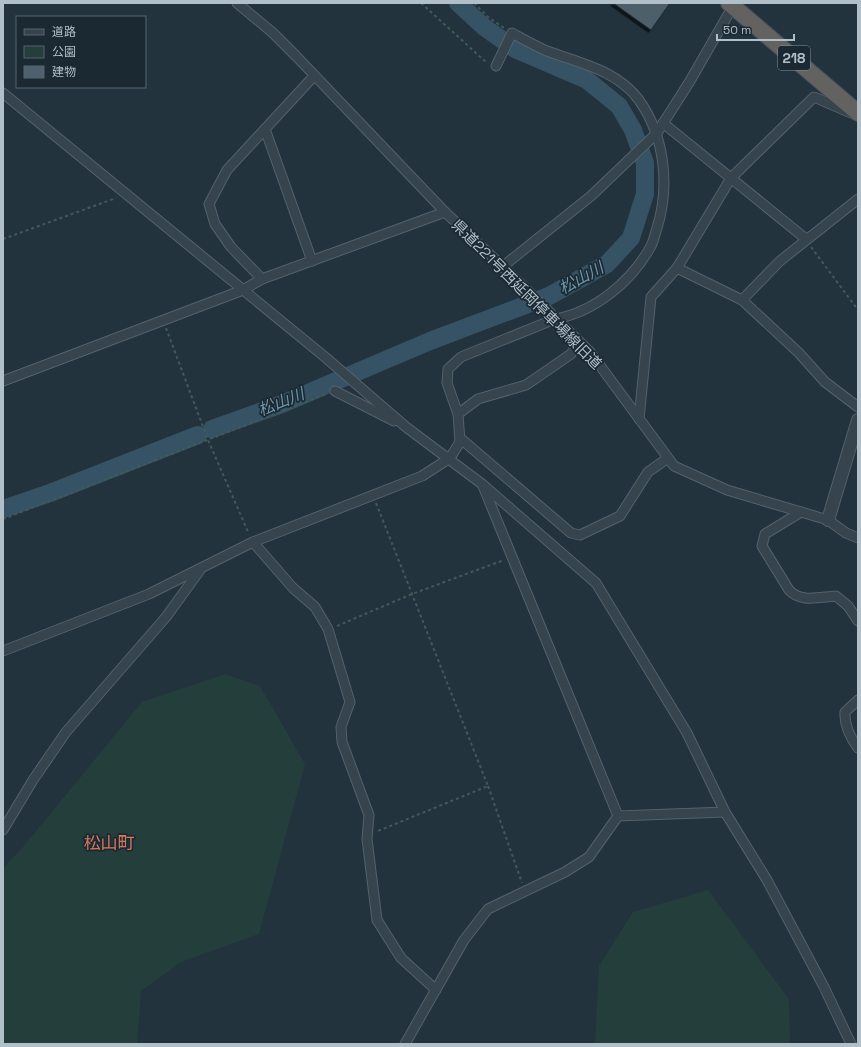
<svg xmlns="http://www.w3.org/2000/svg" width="861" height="1047" font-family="'Space Grotesk','Noto Sans JP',sans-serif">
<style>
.green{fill:#243e3c}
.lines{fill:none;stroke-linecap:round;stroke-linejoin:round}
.river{stroke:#355365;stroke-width:18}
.building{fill:#4d606b;stroke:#1d2b34;filter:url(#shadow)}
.minor-casing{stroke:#54626b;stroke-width:11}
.tertiary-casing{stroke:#54626b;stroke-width:14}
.trunk-casing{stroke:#414f58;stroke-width:18}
.path{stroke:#425a58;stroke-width:2;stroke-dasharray:3 3;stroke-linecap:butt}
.minor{stroke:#36444d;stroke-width:9}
.tertiary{stroke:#36444d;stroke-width:12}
.trunk{stroke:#646260;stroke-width:16}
.labels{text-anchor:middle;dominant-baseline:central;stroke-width:3.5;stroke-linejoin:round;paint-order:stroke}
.shield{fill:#1b2932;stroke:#84929c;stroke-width:1}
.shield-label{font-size:14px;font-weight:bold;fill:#b1bfc9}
.street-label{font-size:15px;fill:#b1bfc9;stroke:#1b2932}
.water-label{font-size:16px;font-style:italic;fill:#7097ad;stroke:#1b2932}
.quarter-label{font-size:17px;fill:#d9795c;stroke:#1b2932}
</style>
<defs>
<filter id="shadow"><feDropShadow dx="-2.5" dy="2.5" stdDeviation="0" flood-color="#0009"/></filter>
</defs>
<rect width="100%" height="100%" fill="#22333d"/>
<g class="green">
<polygon points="225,674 260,686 305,764 259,934 181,962 141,991 137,1044 3,1044 3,868 23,847 142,702"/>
<polygon points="708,890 789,999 790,1044 595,1044 599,966 633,912"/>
</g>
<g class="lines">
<g class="river">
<polyline points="212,429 282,404 430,341 549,296 607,264 631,238 645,194 645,163 633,130 619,106 587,80 515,49 484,27 458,3"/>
<polyline points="3,509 50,493 198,435"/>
</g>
</g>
<polygon class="building" points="613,3 670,3 651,30"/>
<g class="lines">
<defs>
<g id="minor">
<polyline points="237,3 273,33 296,56 445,212 522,285 590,352 674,466 727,490 828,520 846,533 858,538"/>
<polyline points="3,93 325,357 406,427 482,484 596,583 687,733 725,812 767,880 824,987 851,1044"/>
<polyline points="663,123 806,239"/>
<polyline points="265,129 312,261"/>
<polyline points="502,267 591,196 657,133 690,81 733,6"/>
<polyline points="677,268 731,178 814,97 851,113"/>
<polyline points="262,279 231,247 215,224 209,204 227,170 314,76"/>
<polyline points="742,300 780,261 858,199"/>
<polyline points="3,381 243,290 262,279 445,212"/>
<polyline points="335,391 394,421"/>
<path d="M 458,414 L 447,383 L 448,369 L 461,357 L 555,319 C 595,312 632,281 651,246 C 654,240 655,234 657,228 C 670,186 665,137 639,100 C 617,70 579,63 547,51 C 535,46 523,39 512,33 L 496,66"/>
<polyline points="639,419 651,297 677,268 742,300 799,353 825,382 858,407"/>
<polyline points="460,438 571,533 580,535 620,516 648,472 668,458"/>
<polyline points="483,486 618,816"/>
<path d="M 801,512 L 765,534 L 762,546 L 789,590 C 801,603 819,597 836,596 L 848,606 L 858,621"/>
<polyline points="253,542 293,588 315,607 328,629 350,702 341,727 342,742 369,815 367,839 377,920 401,958 436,990"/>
<polyline points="3,651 149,594 253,542 422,476 450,458 460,442 458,414 478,399 526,385 571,354 579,342"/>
<path d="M 858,700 L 845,712 C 844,725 850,737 858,748"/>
<polyline points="618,816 725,812"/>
<polyline points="3,830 33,780 66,732 166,617 200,570"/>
<polyline points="405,1044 464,940 488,909 565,872 589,857 618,816"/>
</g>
<polyline id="tertiary" points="828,520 858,420"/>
<polyline id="trunk" points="729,3 858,113"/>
</defs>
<use href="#minor" class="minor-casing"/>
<use href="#tertiary" class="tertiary-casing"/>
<use href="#trunk" class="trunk-casing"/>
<g class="path">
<polyline points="421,3 487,63"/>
<polyline points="474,3 488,17 504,28"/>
<polyline points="3,239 116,198"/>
<polyline points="811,247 858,310"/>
<polyline points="166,328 208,440 249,534"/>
<polyline points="376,503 488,786 378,831"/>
<polyline points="3,519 326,394"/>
<polyline points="337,626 412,594 504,560"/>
<polyline points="488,786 522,883"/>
</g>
<use href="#minor" class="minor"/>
<use href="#tertiary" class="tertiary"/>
<use href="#trunk" class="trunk"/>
</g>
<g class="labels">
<rect class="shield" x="778" y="46" width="32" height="24" rx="3"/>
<g class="shield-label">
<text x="794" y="58">218</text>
</g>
<g class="street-label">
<text transform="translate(527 294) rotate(45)">県道221号西延岡停車場線旧道</text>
</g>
<g class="water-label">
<text transform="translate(581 278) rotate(-29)">松山川</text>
<text transform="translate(281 402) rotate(-22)">松山川</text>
</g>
<g class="quarter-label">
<text x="109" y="843">松山町</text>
</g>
</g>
<rect width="861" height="1047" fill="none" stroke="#b1bfc9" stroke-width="8"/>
<rect x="16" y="16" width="130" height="72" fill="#1b2932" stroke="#57656e"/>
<rect x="24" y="29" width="20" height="6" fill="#36444d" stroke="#57656e"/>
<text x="52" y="36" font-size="12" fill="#b1bfc9">道路</text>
<rect x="24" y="46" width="20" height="12" fill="#243e3c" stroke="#57656e"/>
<text x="52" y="56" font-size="12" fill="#b1bfc9">公園</text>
<rect x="24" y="66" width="20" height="12" fill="#4d606b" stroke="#57656e"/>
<text x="52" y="76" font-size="12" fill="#b1bfc9">建物</text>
<path d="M717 34v6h77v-6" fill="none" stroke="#b1bfc9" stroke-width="2"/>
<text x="723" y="34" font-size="12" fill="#b1bfc9" stroke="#1b2932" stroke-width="3" paint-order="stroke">50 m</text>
</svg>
